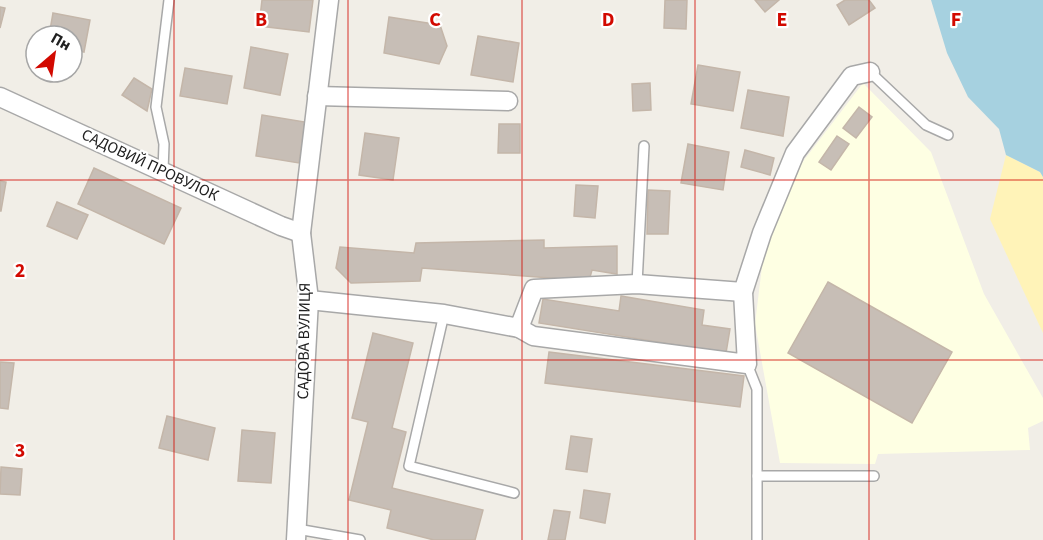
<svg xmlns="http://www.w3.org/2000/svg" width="1043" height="540" font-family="'Source Sans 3',sans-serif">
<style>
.education{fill:#feffe3}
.sand{fill:#fff3b8}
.water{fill:#a6d1e0}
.building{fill:#c7beb6;stroke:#c4b6a9;stroke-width:1.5}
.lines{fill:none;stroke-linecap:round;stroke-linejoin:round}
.lane-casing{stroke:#a8a8a8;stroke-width:12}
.street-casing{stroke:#a8a8a8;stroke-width:21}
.lane{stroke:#fff;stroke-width:9}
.street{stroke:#fff;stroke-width:18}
.grid{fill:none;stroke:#d20900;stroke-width:1.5;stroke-opacity:0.55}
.labels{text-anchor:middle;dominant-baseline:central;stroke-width:4.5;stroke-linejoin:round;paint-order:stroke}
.street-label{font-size:16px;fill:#212121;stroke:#fff}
.grid-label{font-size:20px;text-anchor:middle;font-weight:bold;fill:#d20900;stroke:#fff;stroke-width:4.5;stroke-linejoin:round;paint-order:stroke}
</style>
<rect width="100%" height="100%" fill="#f1eee7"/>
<polygon class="education" points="863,83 931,152 984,294 1043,398 1043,421 1028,428 1030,450 878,454 875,464 780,463 755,324 764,250 798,168"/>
<polygon class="sand" points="1006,155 1040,172 1043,177 1043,333 990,219"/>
<polygon class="water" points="931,0 1043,0 1043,177 1040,172 1006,155 999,129 968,97 947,53"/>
<g class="building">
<polygon points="262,0 313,0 309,32 259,26"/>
<polygon points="665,0 687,0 686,29 664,28"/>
<polygon points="755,0 779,0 765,12"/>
<polygon points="845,0 869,0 875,8 849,25 837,5"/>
<polygon points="0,7 5,8 0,28"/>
<polygon points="53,13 90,20 84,52 72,49 72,36 49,36"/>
<polygon points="389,17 440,25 447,46 439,64 384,53"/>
<polygon points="478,36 519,43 513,82 471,75"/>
<polygon points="251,47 288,54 280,95 244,88"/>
<polygon points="698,65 740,72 733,111 691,104"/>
<polygon points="185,68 232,76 227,104 180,96"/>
<polygon points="134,78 152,89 147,111 122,95"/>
<polygon points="650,83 651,110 633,111 632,84"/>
<polygon points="748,90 789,97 783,136 741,128"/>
<polygon points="859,107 872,117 856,138 843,128"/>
<polygon points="262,115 305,122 299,163 256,156"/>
<polygon points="499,124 520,124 520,153 498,153"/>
<polygon points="365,133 399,138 393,180 359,175"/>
<polygon points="837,136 849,144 831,170 819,162"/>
<polygon points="688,144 729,152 723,190 681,183"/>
<polygon points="745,150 774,158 770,175 741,167"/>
<polygon points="94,168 181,208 164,244 78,204"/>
<polygon points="0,181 6,182 1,211 0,211"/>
<polygon points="576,185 598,186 595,218 574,216"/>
<polygon points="648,190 670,191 668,234 647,234"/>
<polygon points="57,202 88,215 77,239 47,226"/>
<polygon points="544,240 544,248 617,246 617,274 592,270 589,281 422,268 420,281 351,283 336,268 340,247 414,253 416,243"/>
<polygon points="828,282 952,352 912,423 788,353"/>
<polygon points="621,296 704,310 702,325 730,329 726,353 539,323 543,299 619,311"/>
<polygon points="373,333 413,343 392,428 406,432 392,488 483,510 475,540 434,540 387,528 391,510 349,500 368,422 352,418"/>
<polygon points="549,352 744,376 740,407 545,383"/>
<polygon points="0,362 14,363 8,409 0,408"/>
<polygon points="167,416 215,428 208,460 159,448"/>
<polygon points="242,430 275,433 271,483 238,481"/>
<polygon points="571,436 592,439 587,472 566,469"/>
<polygon points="1,467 22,469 20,495 0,494"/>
<polygon points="584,490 610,494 605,523 580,518"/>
<polygon points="554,510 570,512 565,540 548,540"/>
</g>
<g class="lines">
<defs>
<g id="lane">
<polyline points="870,72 926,125 948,135"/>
<polyline points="163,171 164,144 156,107 169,0"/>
<polyline points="637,284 644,146"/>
<polyline points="444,314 409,466 514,493"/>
<polyline points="747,364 757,389 757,540"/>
<polyline points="757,476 874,476"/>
<polyline points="297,529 360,540"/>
</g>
<g id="street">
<polyline points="317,96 508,101"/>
<polyline points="0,97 281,226 301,233"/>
<polyline points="309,300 444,314 519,328 534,289 637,284 743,292"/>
<polyline points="519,328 533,336 747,364 743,292 762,233 795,153 852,76 870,72"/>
<polyline points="296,540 309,300 301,233 329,0"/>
</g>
</defs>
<use href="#lane" class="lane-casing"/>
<use href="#street" class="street-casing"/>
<use href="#lane" class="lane"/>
<use href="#street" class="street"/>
</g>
<path class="grid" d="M 174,0 L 174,540M 348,0 L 348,540M 522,0 L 522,540M 695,0 L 695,540M 869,0 L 869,540M 0,180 L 1043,180M 0,360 L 1043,360"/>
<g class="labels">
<g class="street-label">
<text transform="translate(150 165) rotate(25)">САДОВИЙ ПРОВУЛОК</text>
<text transform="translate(304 341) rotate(-89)">САДОВА ВУЛИЦЯ</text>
</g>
</g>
<g class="grid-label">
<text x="261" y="26">B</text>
<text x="435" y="26">C</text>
<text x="608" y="26">D</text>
<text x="782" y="26">E</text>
<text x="956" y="26">F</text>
<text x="20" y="277">2</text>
<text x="20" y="457">3</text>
</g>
<g transform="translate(54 54) rotate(29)"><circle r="28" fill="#ffffff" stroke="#a6a6a6" stroke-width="1.5"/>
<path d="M0-4.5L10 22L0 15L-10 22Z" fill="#d20900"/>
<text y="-9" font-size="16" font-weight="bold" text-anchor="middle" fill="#212121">Пн</text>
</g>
</svg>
